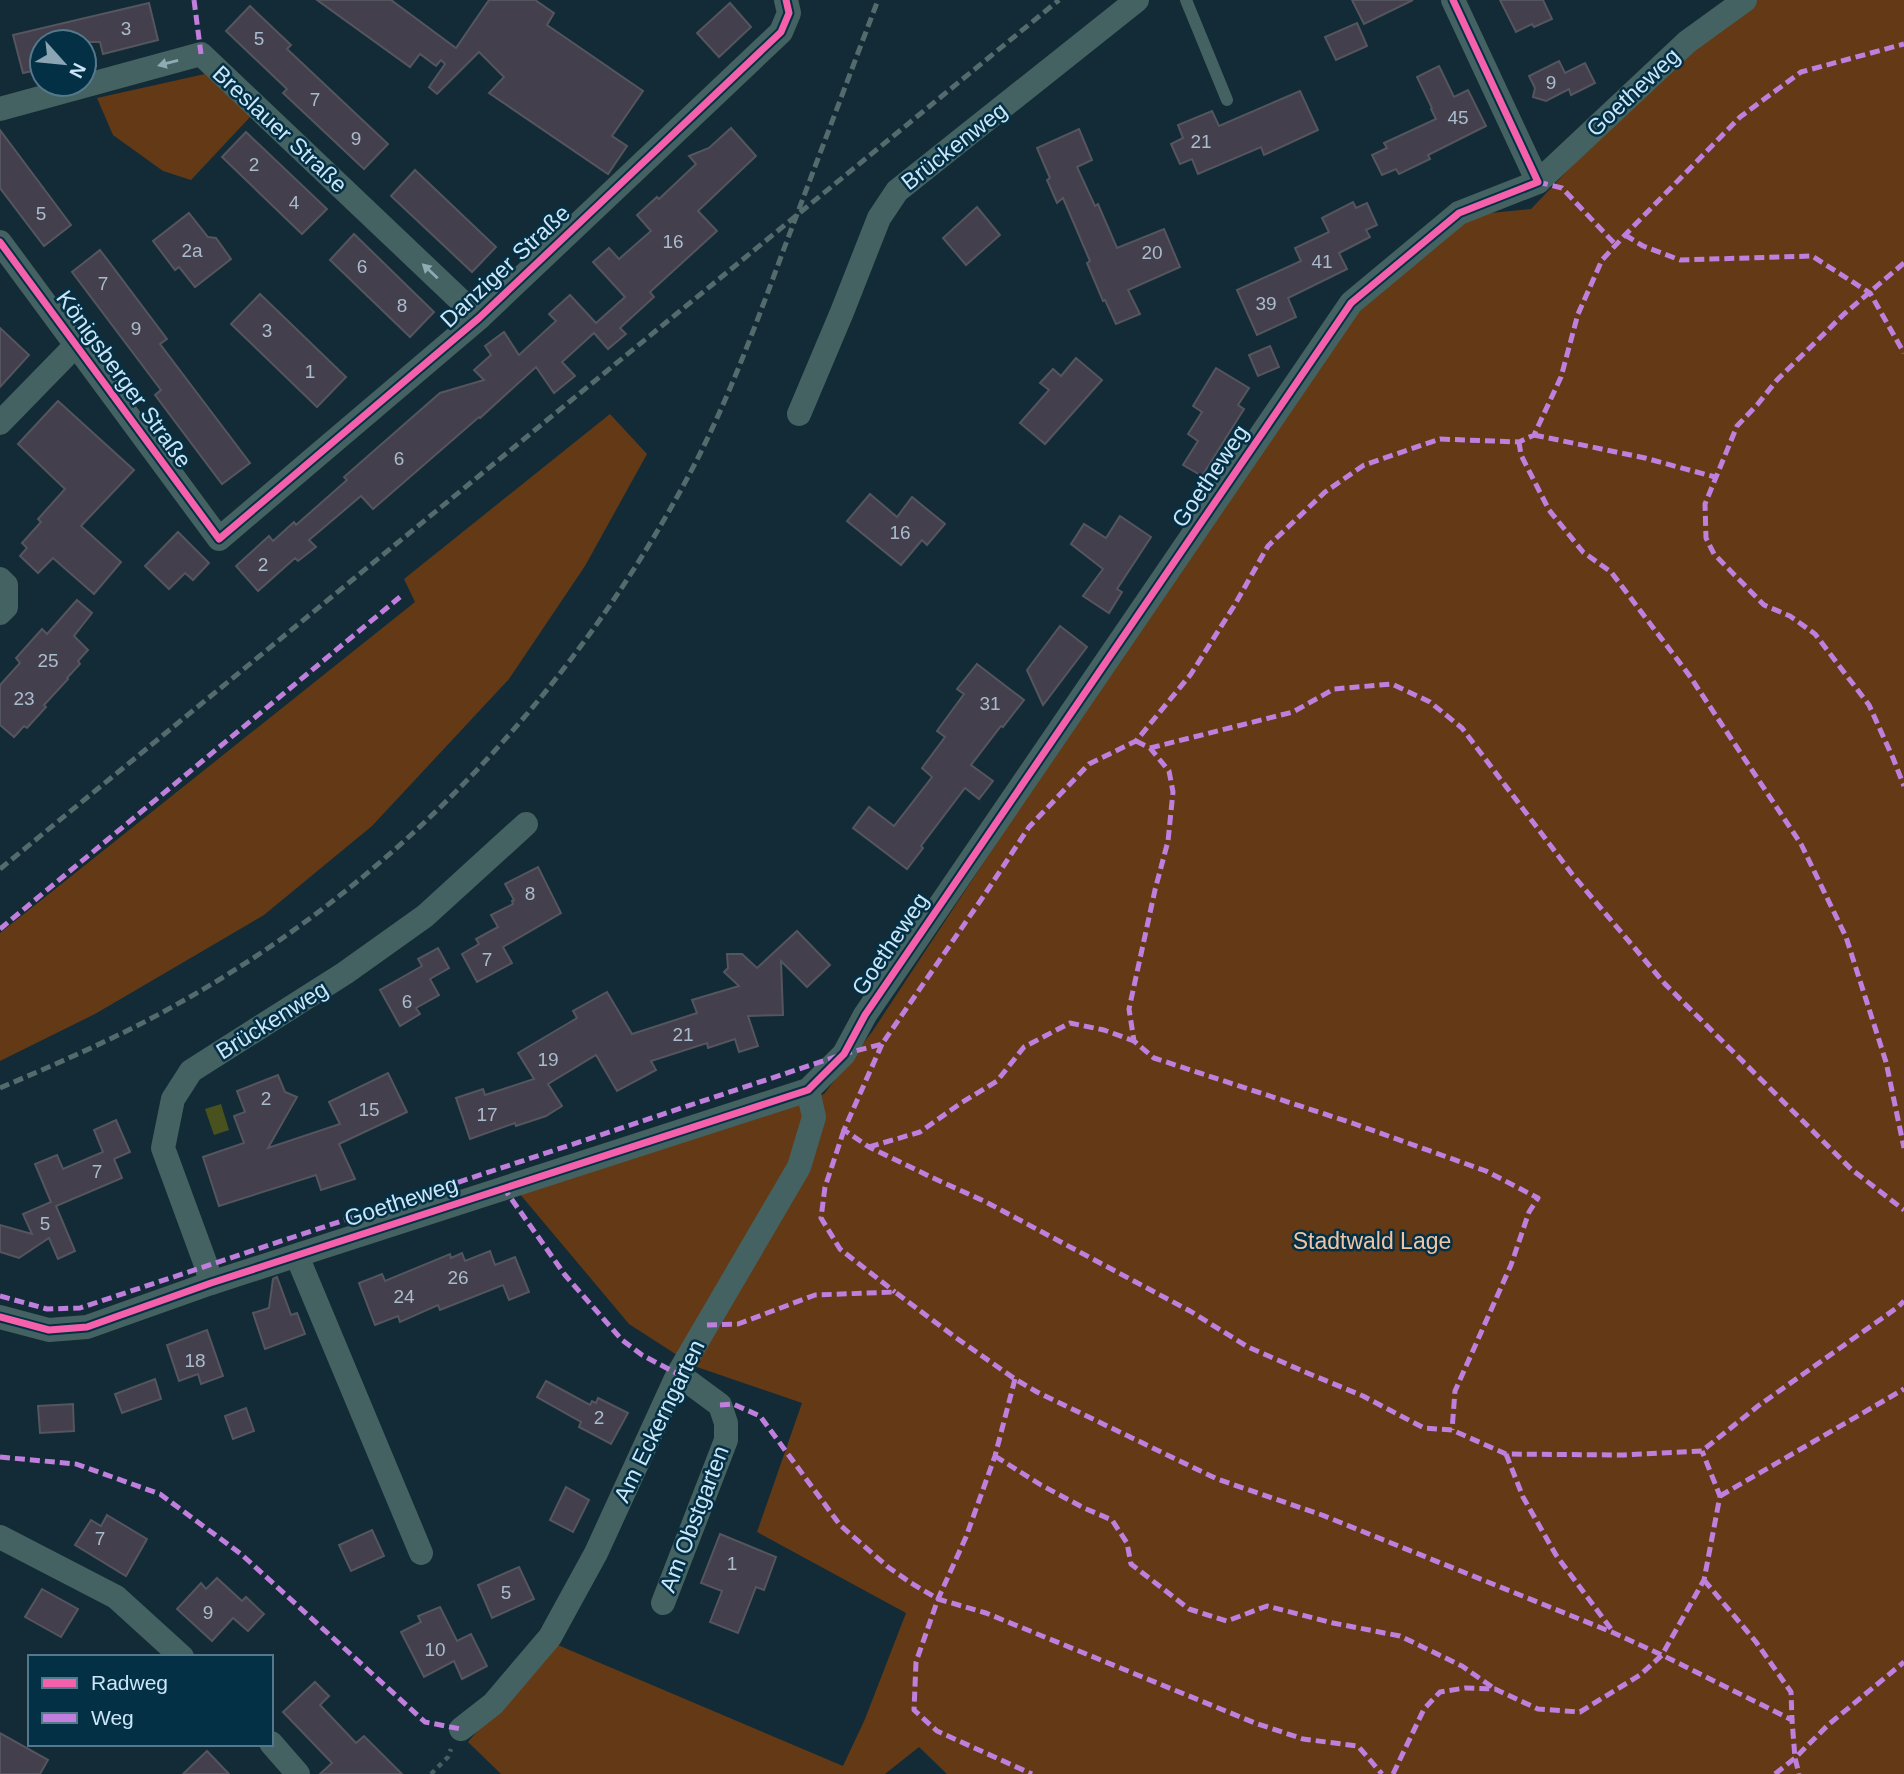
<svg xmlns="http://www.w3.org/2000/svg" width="1904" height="1774" font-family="Arial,sans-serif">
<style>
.green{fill:#633a15}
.water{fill:#49521e}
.building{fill:#443f4c;stroke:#54555e;stroke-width:2}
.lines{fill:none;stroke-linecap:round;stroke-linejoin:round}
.path{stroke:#465f61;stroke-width:4.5;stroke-dasharray:5 5;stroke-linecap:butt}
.lane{stroke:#446261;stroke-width:12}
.street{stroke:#446261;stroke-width:24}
.rail{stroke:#536b6d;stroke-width:5;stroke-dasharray:10 5;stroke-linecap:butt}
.quiet{stroke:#c07fdc;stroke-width:5;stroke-dasharray:10 5;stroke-linecap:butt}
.cycleway-casing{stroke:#043045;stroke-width:11}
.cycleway{stroke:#f560ab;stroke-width:7}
.oneway{fill:#8eabb4}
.labels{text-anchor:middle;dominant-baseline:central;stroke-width:5;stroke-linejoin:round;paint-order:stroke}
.number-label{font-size:19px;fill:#a9bccd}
.street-label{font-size:23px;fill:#cbe6f8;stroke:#043045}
.park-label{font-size:23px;fill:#f1c4a5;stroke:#043045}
</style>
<rect width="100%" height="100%" fill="#132b36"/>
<g class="green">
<polygon points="1743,0 1904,0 1904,1774 947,1774 919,1747 885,1774 501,1774 468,1742 553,1643 843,1766 865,1719 906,1613 757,1532 802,1403 694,1366 629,1324 519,1193 736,1124 824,1094 872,1032 1005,830 1353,317 1470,215 1531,209 1706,25"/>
<polygon points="205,74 251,116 191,180 163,171 113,135 97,98"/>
<polygon points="610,414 647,454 585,566 509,679 372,826 264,915 95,1014 0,1061 0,933 415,602 404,579"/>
</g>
<polygon class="water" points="221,1104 229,1130 214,1135 205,1109"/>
<g class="building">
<polygon points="317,0 391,0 456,48 489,0 535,0 554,13 547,25 643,91 612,136 627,146 608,174 489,93 504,77 479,52 437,94 429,87 445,64 441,60 436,66 420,54 410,67"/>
<polygon points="1352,0 1413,0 1364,24"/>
<polygon points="1500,0 1543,0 1552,19 1534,27 1532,24 1516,32"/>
<polygon points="149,3 158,40 103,54 100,42 42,42 42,69 23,73 13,35"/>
<polygon points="730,3 751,27 719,57 697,33"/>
<polygon points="250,6 291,45 287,49 388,144 364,169 283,93 287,89 226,31"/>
<polygon points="1357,23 1367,46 1336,60 1325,37"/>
<polygon points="1559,61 1565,73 1585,63 1595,83 1571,95 1569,89 1546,101 1533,97 1535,88 1529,76"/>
<polygon points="1439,66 1454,97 1468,90 1486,126 1428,155 1430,159 1399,174 1396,169 1382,175 1372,155 1387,148 1384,143 1436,119 1431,109 1432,108 1417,77"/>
<polygon points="1300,91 1318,130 1264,155 1261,147 1198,174 1192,159 1180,164 1171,144 1183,138 1178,125 1212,111 1219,126"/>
<polygon points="731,128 756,156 698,211 717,231 650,292 654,297 620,328 626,334 608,349 594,333 562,362 575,376 554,393 536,367 480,418 479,417 373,509 361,496 309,540 316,547 298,561 295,558 258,591 236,566 269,536 273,541 294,522 296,525 347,480 344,477 440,393 484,380 474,370 491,355 485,346 504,332 519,355 556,321 549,314 570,295 596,323 625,297 593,262 609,248 619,259 651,231 637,215 657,197 659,199 696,164 689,156 709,148"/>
<polygon points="1079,129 1092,160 1077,167 1095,206 1098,204 1117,248 1164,229 1180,267 1128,290 1140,314 1116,324 1105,300 1103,301 1087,263 1090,261 1063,198 1057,203 1047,180 1050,178 1037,148"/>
<polygon points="0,130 71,225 44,246 0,188"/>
<polygon points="246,132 327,209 302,234 222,157"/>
<polygon points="415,170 496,247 472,272 391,196"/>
<polygon points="1353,202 1356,208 1367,203 1377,225 1366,230 1370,237 1339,253 1347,269 1288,298 1296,317 1257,335 1237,290 1301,261 1295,248 1329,232 1322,218"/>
<polygon points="977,207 1000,235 966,265 943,238"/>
<polygon points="189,213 208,237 216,238 231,259 195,287 179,267 175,270 153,241"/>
<polygon points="354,234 434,312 410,337 330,260"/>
<polygon points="100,250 167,339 160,344 250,463 222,484 155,395 161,390 72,272"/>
<polygon points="260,294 346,377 317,407 231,324"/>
<polygon points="0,328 29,355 0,387"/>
<polygon points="1270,346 1279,367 1258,376 1249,355"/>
<polygon points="1076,358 1102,380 1045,444 1020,423 1049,390 1040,383 1053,369 1061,376"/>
<polygon points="1216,368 1249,388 1238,405 1244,409 1202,476 1183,465 1198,441 1188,434 1202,412 1193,406"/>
<polygon points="58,401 134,470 81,526 121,562 94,594 53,558 38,573 20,556 27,548 22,543 41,522 38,519 65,489 18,444"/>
<polygon points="870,494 897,517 912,497 945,524 927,545 922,540 901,565 847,521"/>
<polygon points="1120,516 1151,537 1117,589 1122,592 1109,613 1083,596 1103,569 1071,544 1084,524 1106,538"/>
<polygon points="178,532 209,563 193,580 185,573 169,589 145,566"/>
<polygon points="77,600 92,613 74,636 88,650 78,661 80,664 67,678 68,679 44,705 46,707 27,728 24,726 14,737 0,725 0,685 20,663 16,658 42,629 47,634"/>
<polygon points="1060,626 1087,647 1043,705 1027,670"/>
<polygon points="977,664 1024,700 1003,727 1001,726 971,765 993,781 979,799 965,788 921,846 923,848 907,869 853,828 869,807 894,826 932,777 922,768 945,737 937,731 964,694 957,689"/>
<polygon points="538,867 561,913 503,947 512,963 477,982 462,954 479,944 476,939 498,927 491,915 513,904 512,901 514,900 505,884"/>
<polygon points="797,931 830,965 807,987 781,961 783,1015 748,1016 758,1046 739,1052 735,1039 708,1048 707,1043 651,1061 656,1070 617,1091 596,1055 548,1084 562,1106 546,1116 516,1126 515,1123 470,1139 456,1098 483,1089 485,1095 534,1079 518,1053 577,1018 573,1011 607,992 632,1034 697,1013 692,1000 739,986 724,972 728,968 727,954 742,954 757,968"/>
<polygon points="438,948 449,968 430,979 439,995 416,1008 420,1014 400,1026 380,990 422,966 418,959"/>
<polygon points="388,1073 407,1112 339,1144 355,1179 321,1190 316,1175 219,1206 203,1157 244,1143 234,1116 245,1112 237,1091 278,1075 285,1092 297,1097 268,1148 340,1124 329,1102"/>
<polygon points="116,1120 130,1152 114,1159 122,1178 56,1206 75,1251 58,1259 49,1238 19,1258 0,1252 0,1225 32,1234 23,1214 51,1202 35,1164 57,1155 63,1169 103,1152 94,1130"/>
<polygon points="490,1251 495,1265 515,1257 529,1292 509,1300 503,1285 440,1310 438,1305 400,1322 398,1316 375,1325 359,1283 382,1274 385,1281 450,1254 451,1258 462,1253 465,1261"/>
<polygon points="277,1277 291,1315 297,1313 305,1334 265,1349 253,1313 269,1308 273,1279"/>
<polygon points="207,1330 223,1376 201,1384 198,1374 179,1381 167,1345"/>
<polygon points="155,1379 161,1399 122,1413 115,1394"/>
<polygon points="546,1381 590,1405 592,1401 596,1403 598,1398 628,1413 611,1444 579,1427 581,1422 537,1397"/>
<polygon points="73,1404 74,1431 40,1433 38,1406"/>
<polygon points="246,1408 254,1431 233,1439 225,1416"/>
<polygon points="566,1487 589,1500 573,1532 550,1520"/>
<polygon points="107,1515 147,1539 126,1576 75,1545 91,1520 101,1526"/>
<polygon points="372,1530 384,1556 351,1571 339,1545"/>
<polygon points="720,1534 776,1557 764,1590 756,1587 738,1633 710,1622 722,1591 701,1583"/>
<polygon points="519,1567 534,1599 492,1618 478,1585"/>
<polygon points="217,1578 242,1601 246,1597 264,1614 248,1631 233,1618 212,1641 177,1609 201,1583 206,1589"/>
<polygon points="42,1589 78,1609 61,1637 25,1617"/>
<polygon points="440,1607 457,1641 471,1634 487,1666 462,1679 454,1661 424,1677 401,1632 421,1622 418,1616"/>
<polygon points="315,1682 329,1696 320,1705 356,1743 364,1736 402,1774 320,1774 332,1763 283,1712"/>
<polygon points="0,1733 48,1760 40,1774 0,1774"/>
<polygon points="207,1751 229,1774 183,1774"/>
</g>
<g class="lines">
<polyline class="path" points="431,1774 448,1757 451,1749"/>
<polyline class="lane" points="1186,0 1227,100"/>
<g class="street">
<polyline points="1453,0 1538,182"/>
<polyline points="0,109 201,54 479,318"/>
<polyline points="0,242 219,539 479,318 781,32 789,13 786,0"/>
<polyline points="799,414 842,312 879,218 897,191 1137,0"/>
<polyline points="0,423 75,346"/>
<polyline points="0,579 6,585 6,607 0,613"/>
<polyline points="297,1256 421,1553"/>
<polyline points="211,1283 206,1265 163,1148 173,1099 191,1071 345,973 425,916 526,824"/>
<polyline points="0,1317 49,1330 87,1327 211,1283 808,1090 844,1054 865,1015 1351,303 1459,213 1538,182 1687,42 1745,0"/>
<polyline points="0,1537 116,1597 182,1657"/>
<polyline points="663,1603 726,1440 726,1423 720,1405 678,1374"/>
<polyline points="461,1729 493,1704 550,1637 596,1553 678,1374 799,1167 814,1117 808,1090"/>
<polyline points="271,1743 298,1774"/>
</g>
<g class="rail">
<polyline points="0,869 1059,0"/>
<path d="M 0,1088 C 58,1063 117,1038 172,1007 C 392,886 571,696 689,475 C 728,402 756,324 785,246 C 816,164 847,82 878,0"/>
</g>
<g class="quiet">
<polyline points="194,0 201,54"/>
<polyline points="1538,182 1562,188 1616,245"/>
<polyline points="1625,235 1643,246 1680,260 1812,256 1870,293 1904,353"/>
<polyline points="1904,263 1844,314 1777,380 1757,405 1737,426 1705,504 1706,538 1714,554 1764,605 1790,616 1815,634 1869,705 1893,758 1904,786"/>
<polyline points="1534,435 1645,458 1715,477"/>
<polyline points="1519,442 1521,455 1549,510 1583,552 1611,572 1689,675 1801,844 1846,937 1886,1062 1904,1148"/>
<polyline points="1136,741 1150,748 1169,771 1173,792 1168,841 1155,890 1129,1009 1134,1041 1154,1058 1352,1123 1486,1171 1538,1198 1529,1212 1511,1265 1455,1391 1452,1430"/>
<polyline points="1150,748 1293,712 1334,689 1392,684 1430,702 1462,728 1572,874 1665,984 1851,1169 1904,1210"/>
<polyline points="0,929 400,597"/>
<polyline points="882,1044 844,1130 869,1147 931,1177 986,1202 1190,1311 1248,1347 1305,1372 1363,1396 1424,1428 1452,1430 1506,1454 1624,1455 1702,1451 1758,1406 1898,1307 1904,1301"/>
<polyline points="844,1130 825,1187 821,1218 840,1249 895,1292"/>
<polyline points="869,1147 920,1132 961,1103 997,1081 1024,1047 1070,1023 1104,1030 1134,1041"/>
<polyline points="503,1187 565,1275 622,1340 642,1355 678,1374"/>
<polyline points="0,1296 47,1309 80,1308 844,1054 882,1044 985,894 1029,827 1089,764 1136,741 1191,674 1234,606 1268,546 1325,492 1364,465 1440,439 1519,442 1534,435 1561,377 1578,314 1602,260 1625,235 1740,117 1801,72 1904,44"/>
<polyline points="707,1325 738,1324 815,1295 895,1292 955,1337 1015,1379 1037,1392 1217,1479 1322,1515 1614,1633 1662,1655 1792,1720 1795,1758 1799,1774"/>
<polyline points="1015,1379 995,1456 966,1537 938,1599 916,1662 914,1710 937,1731 1032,1774"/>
<polyline points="720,1405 733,1404 760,1416 840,1525 888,1567 911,1583 938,1599 986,1613 1255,1723 1303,1739 1358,1746 1382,1774"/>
<polyline points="1506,1454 1523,1497 1556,1555 1614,1633"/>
<polyline points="995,1456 1041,1485 1084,1508 1112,1520 1127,1543 1131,1564 1189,1609 1227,1621 1267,1606 1333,1623 1400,1636 1462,1666 1495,1689"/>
<polyline points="0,1457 76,1464 160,1494 241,1554 425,1722 461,1729"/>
<polyline points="1720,1496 1904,1389"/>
<polyline points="1704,1580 1756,1642 1791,1692 1792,1720"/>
<polyline points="1393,1774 1424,1709 1440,1692 1465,1688 1495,1689 1538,1709 1580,1712 1640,1675 1662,1655 1704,1580 1720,1496 1702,1451"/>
<polyline points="1775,1774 1795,1758 1828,1725 1904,1662"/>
</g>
<defs>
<g id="cycleway">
<polyline points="0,242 219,539 479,318 781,32 789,13 786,0"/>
<polyline points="0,1317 49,1330 87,1327 211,1283 808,1090 844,1054 865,1015 1351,303 1459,213 1538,182 1453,0"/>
</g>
</defs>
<use href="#cycleway" class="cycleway-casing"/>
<use href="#cycleway" class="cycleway"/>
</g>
<defs><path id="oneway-solid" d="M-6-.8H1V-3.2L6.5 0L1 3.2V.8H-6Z" transform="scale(1.75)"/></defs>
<g class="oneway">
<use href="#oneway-solid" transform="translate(168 63) rotate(165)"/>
<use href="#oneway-solid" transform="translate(430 271) rotate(-137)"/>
</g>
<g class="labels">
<g class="number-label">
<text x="126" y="28">3</text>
<text x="259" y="38">5</text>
<text x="1551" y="82">9</text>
<text x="315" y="99">7</text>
<text x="1458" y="117">45</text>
<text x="356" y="138">9</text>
<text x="1201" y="141">21</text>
<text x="254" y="164">2</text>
<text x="294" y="202">4</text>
<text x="41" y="213">5</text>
<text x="673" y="241">16</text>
<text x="192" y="250">2a</text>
<text x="1152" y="252">20</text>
<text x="1322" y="261">41</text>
<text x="362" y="266">6</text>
<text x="103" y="283">7</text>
<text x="1266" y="303">39</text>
<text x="402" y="305">8</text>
<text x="136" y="328">9</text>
<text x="267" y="330">3</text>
<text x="310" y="371">1</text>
<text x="399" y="458">6</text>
<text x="900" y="532">16</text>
<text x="263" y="564">2</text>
<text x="48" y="660">25</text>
<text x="24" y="698">23</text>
<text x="990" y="703">31</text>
<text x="530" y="893">8</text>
<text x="487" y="959">7</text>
<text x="407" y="1001">6</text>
<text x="683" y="1034">21</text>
<text x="548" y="1059">19</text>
<text x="266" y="1098">2</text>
<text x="369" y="1109">15</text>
<text x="487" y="1114">17</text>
<text x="97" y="1171">7</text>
<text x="45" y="1223">5</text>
<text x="458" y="1277">26</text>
<text x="404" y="1296">24</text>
<text x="195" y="1360">18</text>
<text x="599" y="1417">2</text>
<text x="100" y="1538">7</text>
<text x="732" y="1563">1</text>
<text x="506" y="1592">5</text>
<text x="208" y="1612">9</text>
<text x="435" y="1649">10</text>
</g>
<g class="street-label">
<text transform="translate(1633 92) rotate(-43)">Goetheweg</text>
<text transform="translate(280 129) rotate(43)">Breslauer Straße</text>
<text transform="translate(954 146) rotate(-38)">Brückenweg</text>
<text transform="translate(505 266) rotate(-43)">Danziger Straße</text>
<text transform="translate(124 379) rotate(54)">Königsberger Straße</text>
<text transform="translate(1210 476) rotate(-56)">Goetheweg</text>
<text transform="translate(890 944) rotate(-56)">Goetheweg</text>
<text transform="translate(272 1020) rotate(-32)">Brückenweg</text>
<text transform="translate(401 1201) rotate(-18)">Goetheweg</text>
<text transform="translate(659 1421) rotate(-64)">Am Eckerngarten</text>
<text transform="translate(694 1519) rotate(-69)">Am Obstgarten</text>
</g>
<g class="park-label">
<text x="1372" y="1241">Stadtwald Lage</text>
</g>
</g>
<rect x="28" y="1655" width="245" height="91" fill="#043045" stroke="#54798d" stroke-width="2"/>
<rect x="42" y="1678" width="35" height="10" fill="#f560ab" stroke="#54798d" stroke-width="2"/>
<text x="91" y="1690" font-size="21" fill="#cbe6f8">Radweg</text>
<rect x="42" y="1713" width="35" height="10" fill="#c07fdc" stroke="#54798d" stroke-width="2"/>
<text x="91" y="1725" font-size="21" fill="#cbe6f8">Weg</text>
<g transform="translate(63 63) rotate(117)"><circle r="33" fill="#043045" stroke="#54798d" stroke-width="2"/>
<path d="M0-5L12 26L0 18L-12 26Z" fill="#8ba5b4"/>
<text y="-10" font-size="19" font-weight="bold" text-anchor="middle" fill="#cbe6f8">N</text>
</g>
</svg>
